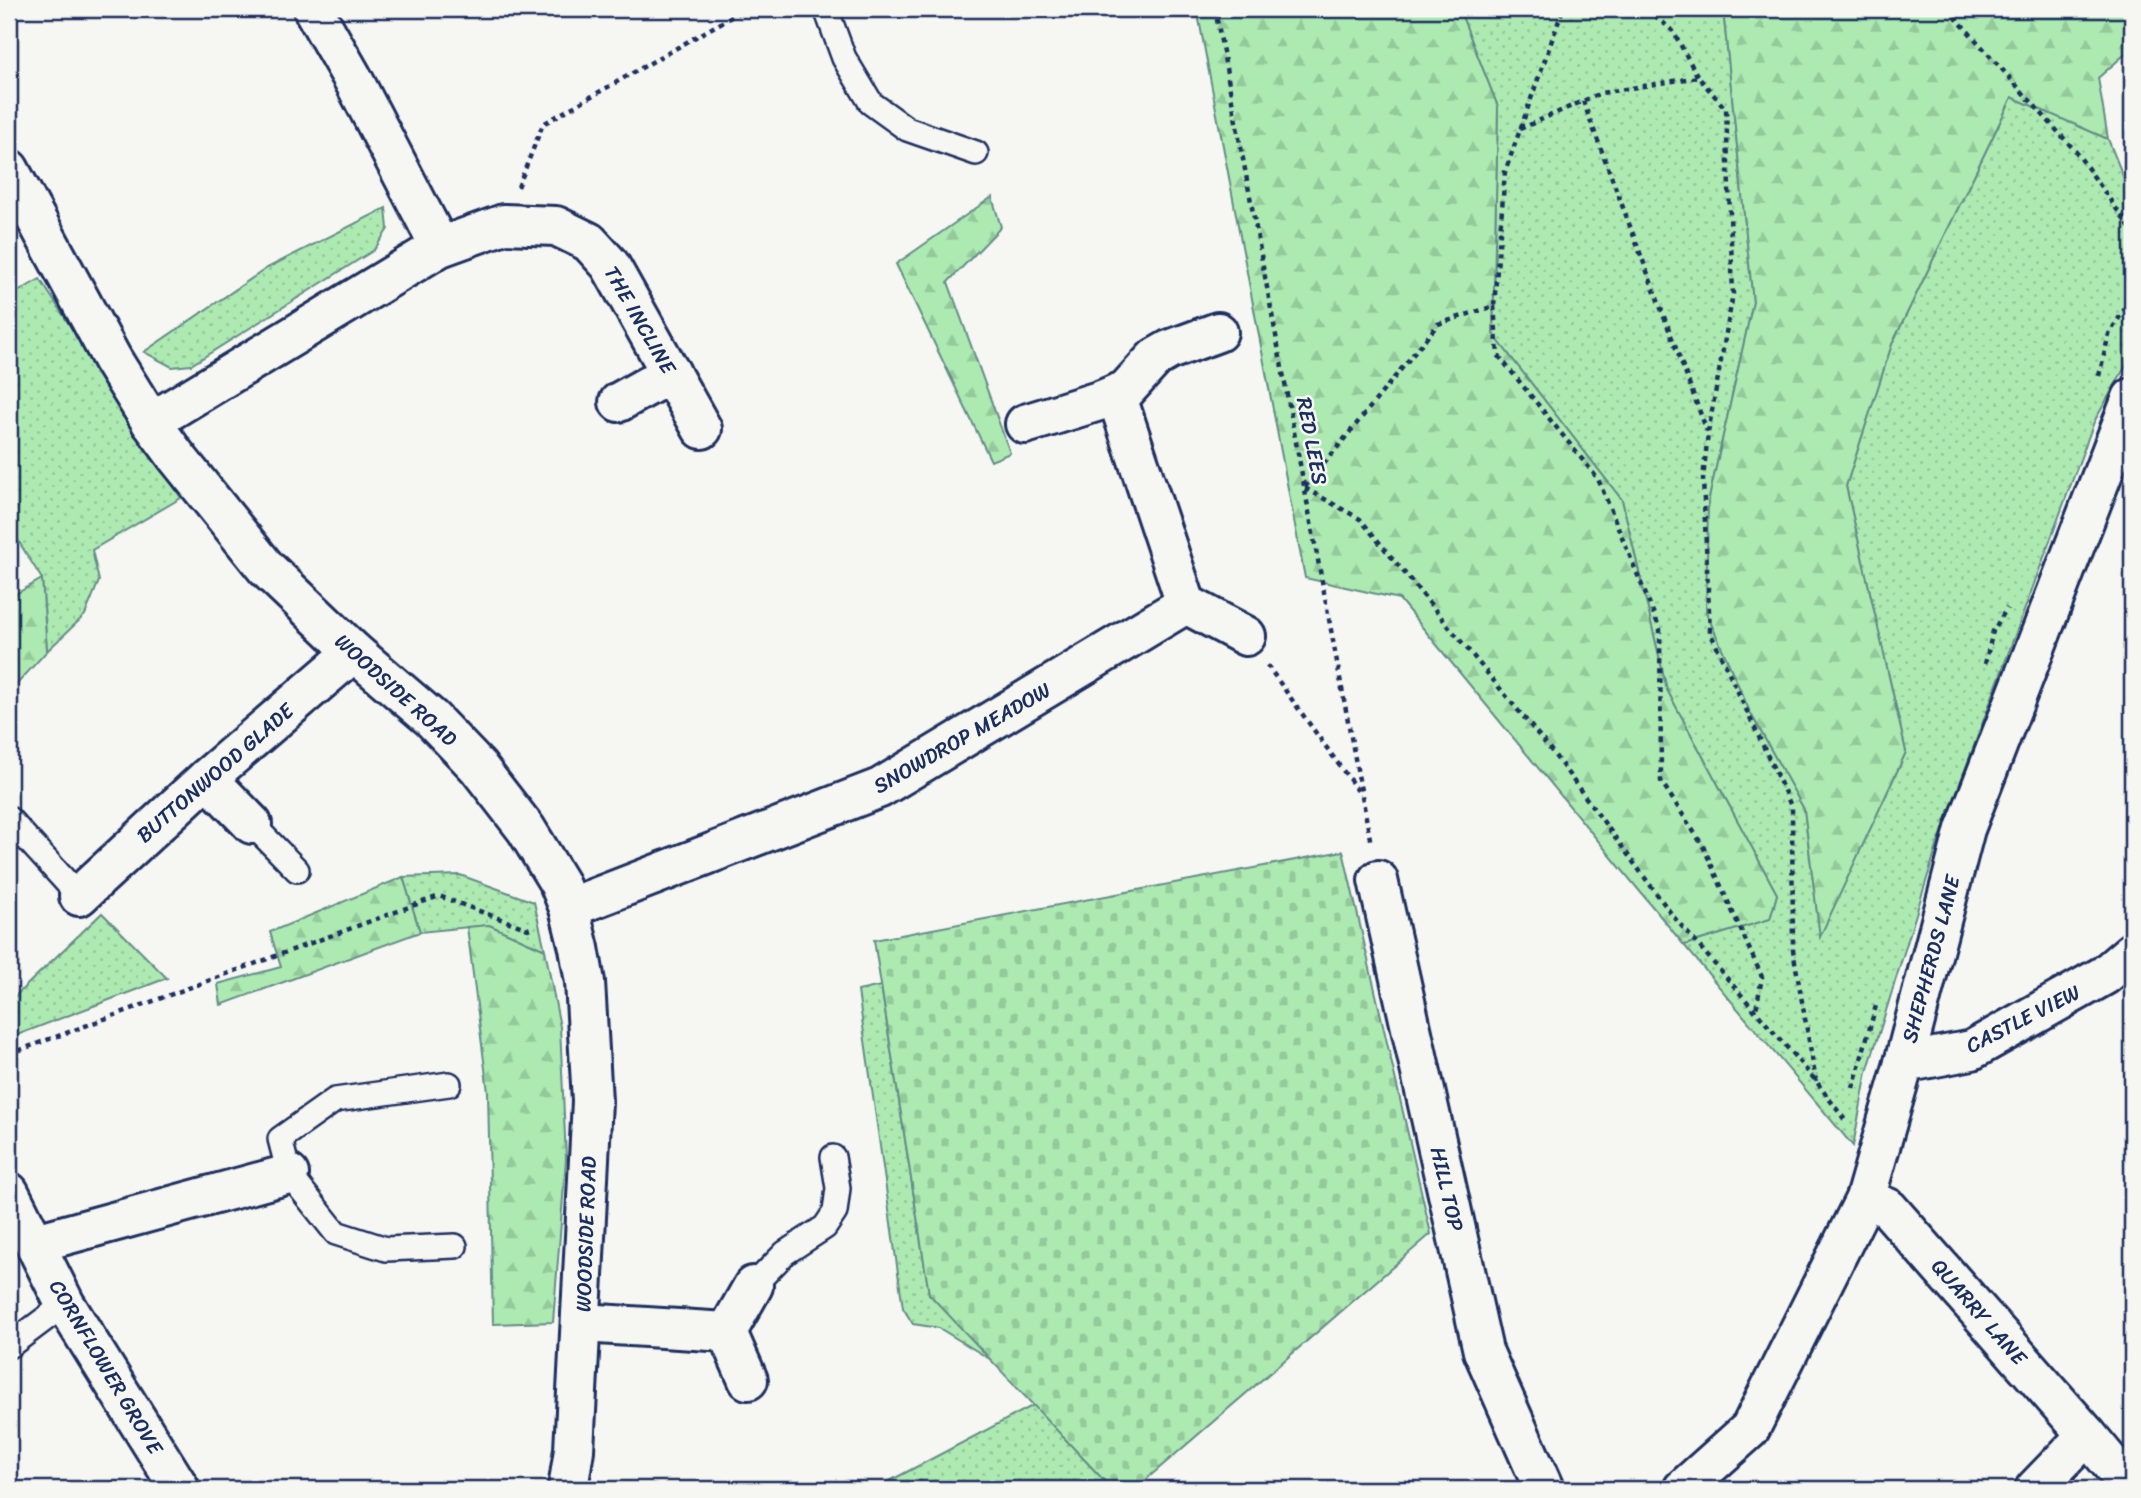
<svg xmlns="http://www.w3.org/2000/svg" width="2141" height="1498" font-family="Sriracha,sans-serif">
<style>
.grass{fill:url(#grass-dots);stroke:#648c88;stroke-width:2}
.forest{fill:url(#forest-firs);stroke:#648c88;stroke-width:2}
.cemetery{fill:url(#cemetery-stones);stroke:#648c88;stroke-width:2}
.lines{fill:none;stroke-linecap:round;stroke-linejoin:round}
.service-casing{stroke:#1b2f5e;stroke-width:28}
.minor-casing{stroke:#1b2f5e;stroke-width:44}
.path{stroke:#1b2f5e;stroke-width:4.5;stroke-dasharray:5 5;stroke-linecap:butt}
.service{stroke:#f6f6f2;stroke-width:23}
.minor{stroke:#f6f6f2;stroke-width:38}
.labels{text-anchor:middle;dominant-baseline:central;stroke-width:5;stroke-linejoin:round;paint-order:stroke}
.street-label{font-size:21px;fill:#1b2f5e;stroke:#f6f6f2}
</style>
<defs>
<pattern id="grass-dots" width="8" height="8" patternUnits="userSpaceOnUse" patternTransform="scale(1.75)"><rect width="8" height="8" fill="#adeab1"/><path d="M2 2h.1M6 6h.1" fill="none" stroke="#94c99b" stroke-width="1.8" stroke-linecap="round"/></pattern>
<pattern id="forest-firs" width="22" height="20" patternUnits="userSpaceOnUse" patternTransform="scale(1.75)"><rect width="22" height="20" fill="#adeab1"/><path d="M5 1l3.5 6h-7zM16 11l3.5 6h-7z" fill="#94c99b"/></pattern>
<pattern id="cemetery-stones" width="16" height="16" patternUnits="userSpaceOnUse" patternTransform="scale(1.75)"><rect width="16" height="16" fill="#adeab1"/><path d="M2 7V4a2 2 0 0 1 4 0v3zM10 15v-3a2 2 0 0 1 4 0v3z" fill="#94c99b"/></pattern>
</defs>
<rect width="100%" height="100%" fill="#f6f6f2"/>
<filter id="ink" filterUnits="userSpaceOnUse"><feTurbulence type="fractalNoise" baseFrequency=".0143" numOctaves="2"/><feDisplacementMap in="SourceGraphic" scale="14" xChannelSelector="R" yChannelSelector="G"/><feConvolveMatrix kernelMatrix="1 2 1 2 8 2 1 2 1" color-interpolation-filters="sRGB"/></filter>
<g filter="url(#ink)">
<g class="grass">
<polygon points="1459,9 1723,9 1753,302 1708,503 1750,712 1804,809 1820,936 1906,752 1846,486 1892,344 2012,97 2108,139 2132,198 2132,355 2094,422 1938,843 1867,1072 1853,1146 1684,945 1770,919 1777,894 1667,690 1622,500 1493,334 1498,107"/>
<polygon points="386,208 388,229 374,250 191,365 172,367 144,352 267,268"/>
<polygon points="40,279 181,498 92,550 99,581 85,615 47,651 42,579 9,526 9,297"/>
<polygon points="460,875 534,902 545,950 489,925 420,932 403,877"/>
<polygon points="102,913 167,978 9,1038 9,1002"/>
<polygon points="881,986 929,1293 993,1361 939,1328 913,1324 903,1308 858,991"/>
<polygon points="1034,1405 1112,1489 875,1489 882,1485"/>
</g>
<g class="forest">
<polygon points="1197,9 1459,9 1498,107 1493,334 1622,500 1667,690 1777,894 1770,919 1684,945 1399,599 1305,578"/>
<polygon points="1723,9 2132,9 2132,48 2098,78 2108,139 2012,97 1892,344 1846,486 1906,752 1820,937 1804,809 1750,712 1706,612 1708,503 1753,302"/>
<polygon points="992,197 1001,227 948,282 1010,453 991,461 896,264"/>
<polygon points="42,579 47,651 9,693 9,598"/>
<polygon points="403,877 420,932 221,1005 218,984 281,967 270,932"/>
<polygon points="489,925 545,950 560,1027 566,1159 553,1322 493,1324 488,1092 467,927"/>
</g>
<polygon class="cemetery" points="1343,851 1431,1234 1135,1489 1112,1489 929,1294 874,940"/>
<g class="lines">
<defs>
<g id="service">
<polyline points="826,9 844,58 871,103 907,129 976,153"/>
<polyline points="9,819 79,896"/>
<polyline points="252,824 297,870"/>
<polyline points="449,1084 335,1100 280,1139 289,1174 336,1233 386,1249 455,1246"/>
<polyline points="753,1286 785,1253 825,1227 835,1212 838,1188 833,1157"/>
<polyline points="9,1346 65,1304"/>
</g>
<g id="minor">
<polyline points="313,9 353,79 440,247"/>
<polyline points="9,169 112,359 151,422 176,456 266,568 354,652 431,718 478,767 526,829 559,883 569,908 579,948 585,982 592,1101 574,1450 568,1489"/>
<polyline points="1116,394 1186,604 1246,636"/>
<polyline points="619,402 671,373"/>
<polyline points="151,422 440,247 504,224 556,226 589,242 610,265 702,429"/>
<polyline points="1025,424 1099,401 1126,390 1155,358 1169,350 1218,332"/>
<polyline points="207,778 252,824"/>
<polyline points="1378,880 1483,1351 1544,1489"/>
<polyline points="79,896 207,778 354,652"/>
<polyline points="569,908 880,788 1186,604"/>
<polyline points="1904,1063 1972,1050 2105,975 2132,952"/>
<polyline points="9,1192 65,1304 180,1489"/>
<polyline points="1865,1199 1888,1208 2087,1435 2132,1489"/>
<polyline points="36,1243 289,1174"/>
<polyline points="582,1323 727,1332"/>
<polyline points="748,1380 727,1332 753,1286"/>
<polyline points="1683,1489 1750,1429 1865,1199 1904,1063 1965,829 2132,398"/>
<polyline points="2035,1489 2087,1435"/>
</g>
</defs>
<use href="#service" class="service-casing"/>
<use href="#minor" class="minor-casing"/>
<g class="path">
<polyline points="1215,9 1371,844"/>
<polyline points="1647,9 1673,31 1698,77"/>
<polyline points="1948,9 2077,153 2132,231"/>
<polyline points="1583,101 1707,431"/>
<polyline points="1520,129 1601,93 1698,77 1726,109 1733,294 1708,433 1703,479 1710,632 1792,808 1793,950 1816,1081"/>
<polyline points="518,187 543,124 745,9"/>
<polyline points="1494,306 1498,355 1598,479 1660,629 1661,781 1703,846 1762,977 1756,1010"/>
<polyline points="2099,376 2109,334 2132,297"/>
<polyline points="1305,487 1438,324 1494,306 1505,172 1563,9"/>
<polyline points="1305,488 1360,519 1550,749 1673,916 1816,1081 1847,1123"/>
<polyline points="1985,664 1993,631 2007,608"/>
<polyline points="1267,665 1360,794"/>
<polyline points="9,1054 439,896 528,929 534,926"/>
<polyline points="1853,1088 1877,1002"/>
</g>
<use href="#service" class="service"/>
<use href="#minor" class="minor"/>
</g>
</g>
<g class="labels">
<g class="street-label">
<text transform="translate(640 320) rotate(60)">THE INCLINE</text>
<text transform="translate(1312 441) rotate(79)">RED LEES</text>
<text transform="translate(396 690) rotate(42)">WOODSIDE ROAD</text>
<text transform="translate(962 738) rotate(-30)">SNOWDROP MEADOW</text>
<text transform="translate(215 773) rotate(-41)">BUTTONWOOD GLADE</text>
<text transform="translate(1931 959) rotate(-75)">SHEPHERDS LANE</text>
<text transform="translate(2023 1019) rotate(-27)">CASTLE VIEW</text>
<text transform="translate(1447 1189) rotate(77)">HILL TOP</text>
<text transform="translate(586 1234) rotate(-88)">WOODSIDE ROAD</text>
<text transform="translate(1979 1312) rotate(49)">QUARRY LANE</text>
<text transform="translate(106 1367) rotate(59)">CORNFLOWER GROVE</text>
</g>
</g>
<rect width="2141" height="1498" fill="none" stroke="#f6f6f2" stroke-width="35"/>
<rect x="18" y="18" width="2106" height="1463" fill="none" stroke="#1b2f5e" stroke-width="2.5" filter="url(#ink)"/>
</svg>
